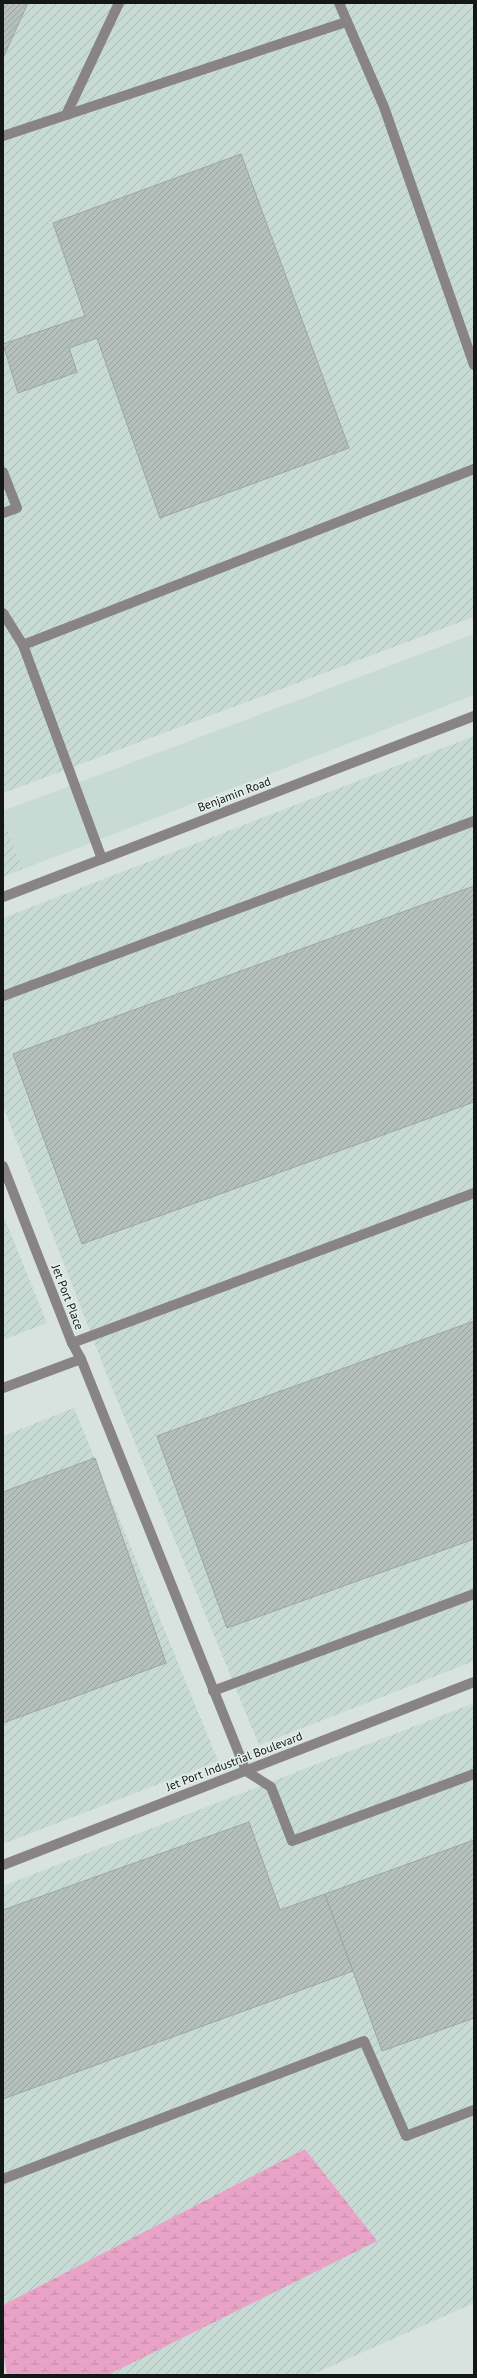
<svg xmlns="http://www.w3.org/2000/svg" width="477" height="2378" font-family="'PT Sans',sans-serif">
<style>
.built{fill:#c7dad4}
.industrial{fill:url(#industrial-furrows)}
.wetland{fill:url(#wetland-marsh)}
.building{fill:url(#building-hatch);stroke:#9ca6a3}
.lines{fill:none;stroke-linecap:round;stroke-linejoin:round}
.service{stroke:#888486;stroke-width:10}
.minor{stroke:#888486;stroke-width:10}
.tertiary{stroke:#888486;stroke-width:10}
.labels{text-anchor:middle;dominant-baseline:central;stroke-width:3;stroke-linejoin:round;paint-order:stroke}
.street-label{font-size:12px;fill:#131715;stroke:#e5f0ec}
</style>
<defs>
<pattern id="industrial-furrows" width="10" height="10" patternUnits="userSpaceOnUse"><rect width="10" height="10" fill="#c7dad4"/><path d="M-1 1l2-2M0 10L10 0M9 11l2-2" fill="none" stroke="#aabab5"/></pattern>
<pattern id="wetland-marsh" width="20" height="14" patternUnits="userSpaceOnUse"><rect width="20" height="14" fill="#e8a3c7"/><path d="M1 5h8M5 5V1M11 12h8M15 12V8" fill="none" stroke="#c68caa"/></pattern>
<pattern id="building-hatch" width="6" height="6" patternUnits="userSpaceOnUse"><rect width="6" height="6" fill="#b5bfbb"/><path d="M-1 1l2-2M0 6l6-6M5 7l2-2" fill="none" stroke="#9ba3a0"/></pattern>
</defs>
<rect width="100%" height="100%" fill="#d8e2df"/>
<polygon class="built" points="474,634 474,695 23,869 3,819 3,811"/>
<g class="industrial">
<polygon points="3,3 474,3 474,617 3,793"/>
<polygon points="474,736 474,1661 259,1745 107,1375 3,1106 3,918"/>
<polygon points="3,819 23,869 3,877"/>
<polygon points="3,1215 47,1323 3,1340"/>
<polygon points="74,1408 218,1761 3,1844 3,1436"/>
<polygon points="474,1703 474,2303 311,2375 108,2375 376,2241 305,2149 3,2305 3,1886"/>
</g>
<polygon class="wetland" points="305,2149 377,2241 108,2375 7,2375 3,2352 3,2305"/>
<g class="building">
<polygon points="3,3 28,3 3,58"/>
<polygon points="241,154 349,448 160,518 97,338 69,348 77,372 18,393 3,344 85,316 53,223"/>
<polygon points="474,886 474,1102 82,1244 13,1054"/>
<polygon points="474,1321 474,1539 227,1628 157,1436"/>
<polygon points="95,1458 166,1663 3,1723 3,1492"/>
<polygon points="249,1822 280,1910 325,1894 353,1971 3,2099 3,1910"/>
<polygon points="474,1840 474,2018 382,2051 325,1894"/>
</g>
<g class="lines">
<g class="service">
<polyline points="339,3 384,107 474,365"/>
<polyline points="66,115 119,3"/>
<polyline points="3,136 346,22"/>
<polyline points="3,472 17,508 3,513"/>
<polyline points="3,613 23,645"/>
<polyline points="102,859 23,645 474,469"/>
<polyline points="3,996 474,821"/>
<polyline points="72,1343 474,1193"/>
<polyline points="213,1691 474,1594"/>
<polyline points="246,1771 271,1787 292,1841 474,1774"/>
<polyline points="3,2179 364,2041 406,2136 474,2110"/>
</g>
<g class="minor">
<polyline points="3,1166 72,1343 81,1359 246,1771"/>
<polyline points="3,1388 81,1359"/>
<polyline points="3,1865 474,1682"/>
</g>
<polyline class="tertiary" points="3,897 474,716"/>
</g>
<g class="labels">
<g class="street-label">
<text transform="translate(234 794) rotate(-21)">Benjamin Road</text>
<text transform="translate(68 1297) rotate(69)">Jet Port Place</text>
<text transform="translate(234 1761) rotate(-21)">Jet Port Industrial Boulevard</text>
</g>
</g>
<rect width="477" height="2378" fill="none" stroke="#131715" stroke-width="8"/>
</svg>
